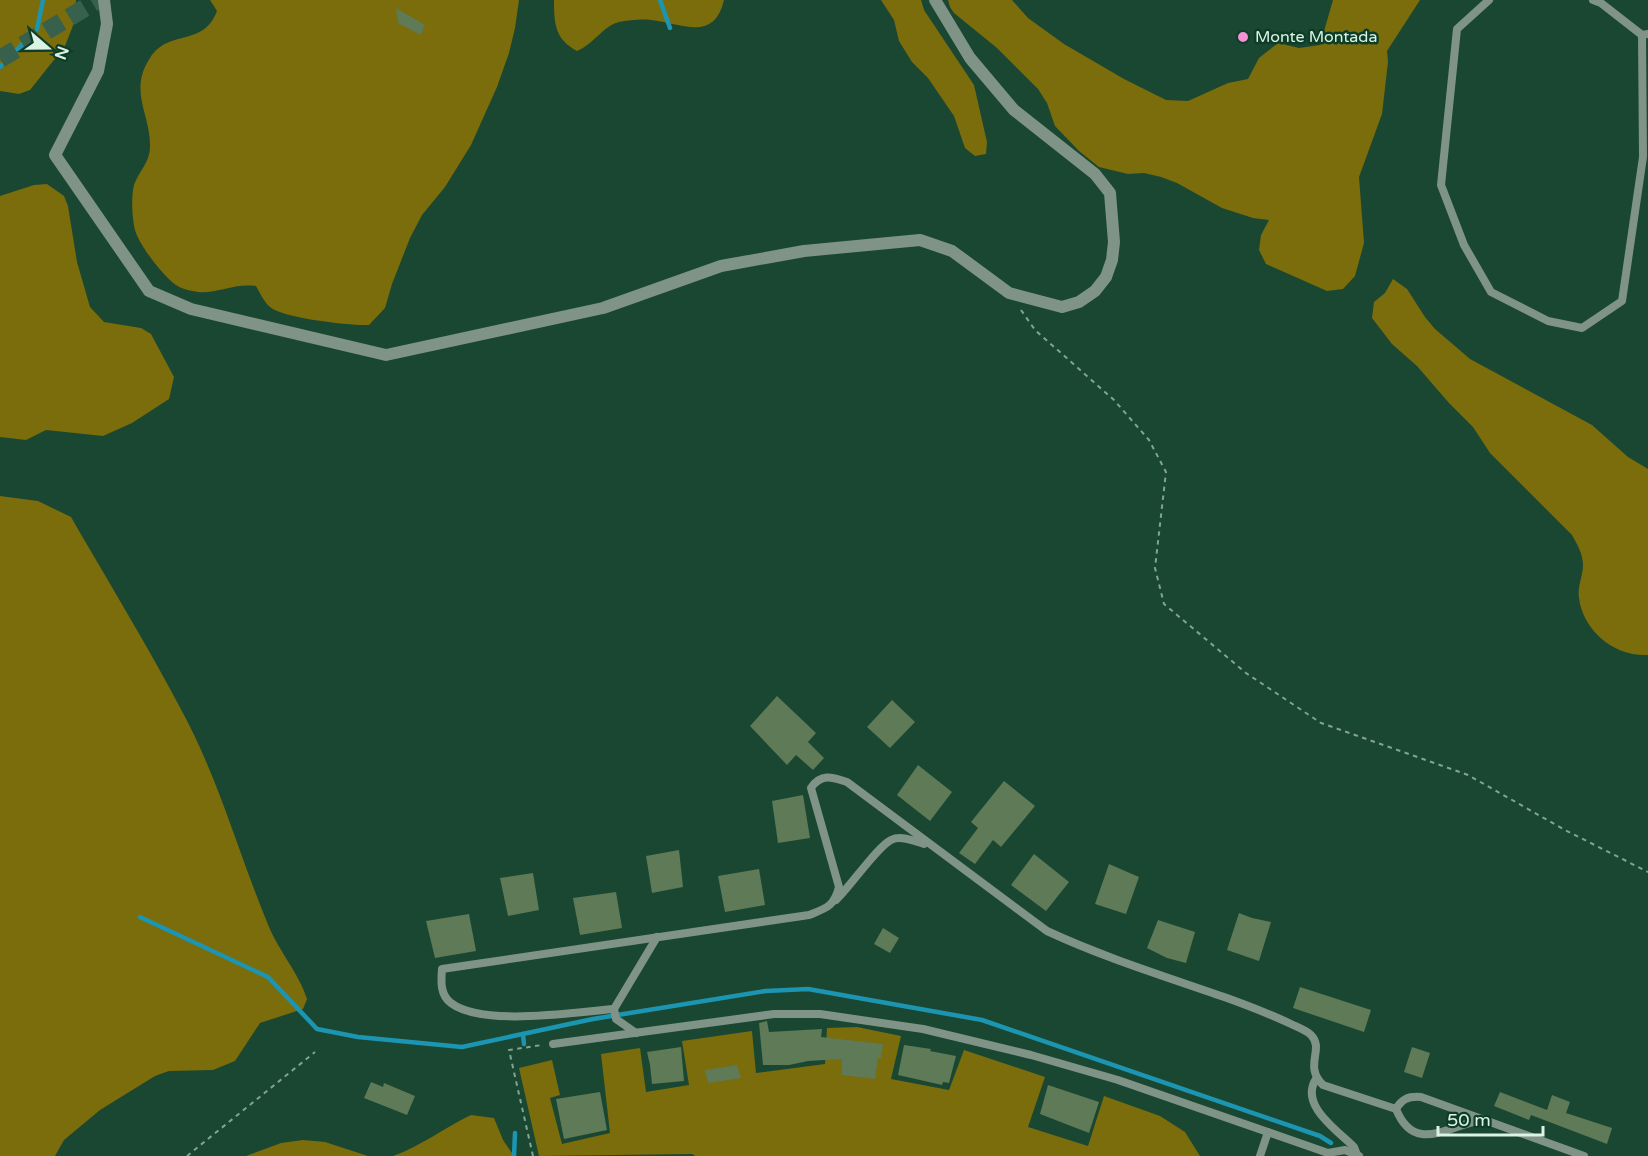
<svg xmlns="http://www.w3.org/2000/svg" width="1648" height="1156" font-family="'Varela Round',sans-serif">
<style>
.forest{fill:#7b6c0c}
.lines{fill:none;stroke-linecap:round;stroke-linejoin:round}
.stream{stroke:#1c95b2;stroke-width:4.5}
.building{fill:#5e7a56}
.motorway-tunnel{stroke:#37614c;stroke-width:18;stroke-dasharray:18 9;stroke-linecap:butt}
.path{stroke:#83a492;stroke-width:2;stroke-dasharray:4.5 4.5;stroke-linecap:butt}
.service{stroke:#7f9387;stroke-width:8}
.minor{stroke:#7f9387;stroke-width:12}
.poi-dot{fill:#f391d5;stroke:#0d3c27;stroke-width:2}
.labels{text-anchor:middle;dominant-baseline:central;stroke-width:5;stroke-linejoin:round;paint-order:stroke}
.poi-label{font-size:16px;fill:#dbf3e4;stroke:#0d3c27;text-anchor:start}
</style>
<rect width="100%" height="100%" fill="#1a4731"/>
<g class="forest">
<polygon points="0,0 76,0 74,23 65,46 30,90 19,94 0,91"/>
<path d="M 210,0 L 519,0 L 515,28 L 509,53 L 497,87 L 471,145 L 445,187 L 422,215 L 410,238 L 392,284 L 385,308 L 369,325 C 351,326 282,318 270,307 C 264,302 260,293 256,286 C 233,283 217,294 198,292 C 191,291 182,289 176,285 C 163,276 139,245 135,230 C 132,218 131,197 134,185 C 139,171 150,162 150,147 C 151,115 128,91 150,58 C 169,28 203,48 217,11 Z"/>
<path d="M 554,0 L 724,0 C 714,43 681,23 651,20 C 641,19 629,20 619,22 C 603,26 594,44 577,51 C 555,39 554,24 554,0 Z"/>
<polygon points="881,0 921,0 924,10 974,85 987,142 986,154 975,156 965,148 954,116 928,78 912,62 899,41 894,20"/>
<polygon points="948,0 1012,0 1028,18 1064,44 1124,79 1166,100 1188,101 1228,83 1248,79 1259,58 1278,43 1299,48 1320,45 1333,0 1420,0 1387,51 1388,62 1382,114 1359,177 1364,243 1355,276 1343,289 1327,291 1266,264 1259,250 1261,235 1269,220 1253,218 1222,208 1177,183 1161,177 1144,173 1128,174 1099,167 1079,151 1055,126 1047,103 1038,89 997,48 954,13 950,7"/>
<polygon points="47,184 64,196 68,206 77,262 90,307 104,322 141,328 151,334 174,377 169,399 132,423 103,436 46,430 26,440 0,437 0,196 34,185"/>
<path d="M 1393,279 L 1407,289 L 1425,317 L 1435,329 L 1470,359 L 1592,425 L 1628,457 L 1648,469 L 1648,655 C 1615,657 1583,631 1579,598 C 1577,587 1583,576 1583,565 C 1583,554 1577,544 1572,535 L 1490,453 L 1473,427 L 1449,403 L 1417,366 L 1392,344 L 1372,318 L 1374,302 L 1385,293 Z"/>
<path d="M 0,496 L 38,501 L 71,517 C 109,583 149,648 184,715 C 219,781 239,854 267,922 C 277,949 299,973 307,999 L 303,1009 L 260,1023 L 235,1061 L 213,1070 L 169,1071 L 155,1076 L 100,1110 L 64,1140 L 55,1156 L 0,1156 Z"/>
<polygon points="857,1027 901,1036 891,1079 949,1090 964,1050 1045,1077 1028,1127 1088,1146 1104,1096 1160,1116 1185,1132 1200,1156 695,1156 692,1154 539,1156 519,1068 552,1060 560,1095 550,1098 562,1144 610,1133 601,1054 640,1048 646,1092 689,1085 682,1041 752,1031 756,1073 825,1064 827,1028"/>
<path d="M 471,1115 L 494,1118 L 503,1140 L 514,1156 L 393,1156 C 421,1146 444,1128 471,1115 Z"/>
<polygon points="303,1140 325,1142 368,1156 246,1156 281,1143"/>
</g>
<g class="lines">
<g class="stream">
<polyline points="660,0 670,28"/>
<polyline points="0,67 37,29 43,0"/>
<polyline points="140,917 268,977 317,1029 358,1037 462,1047 593,1019 766,991 808,989 982,1020 1320,1136 1331,1143"/>
<polyline points="523,1034 524,1044"/>
<polyline points="514,1156 515,1133"/>
</g>
</g>
<g class="building">
<polygon points="396,8 425,25 421,35 398,23"/>
<polygon points="777,696 816,733 808,742 824,758 813,770 796,755 787,765 750,726"/>
<polygon points="892,700 915,722 890,748 867,727"/>
<polygon points="918,765 952,792 930,821 897,795"/>
<polygon points="1004,781 1035,806 1001,847 993,840 975,864 959,853 978,828 971,822"/>
<polygon points="803,795 810,838 778,843 772,801"/>
<polygon points="679,850 683,887 652,893 646,856"/>
<polygon points="1034,854 1069,882 1046,911 1011,885"/>
<polygon points="1109,864 1139,877 1126,914 1095,904"/>
<polygon points="759,869 765,905 725,912 718,876"/>
<polygon points="533,873 539,910 508,916 500,878"/>
<polygon points="616,892 622,928 580,935 573,898"/>
<polygon points="1239,913 1252,918 1271,922 1259,961 1227,950"/>
<polygon points="469,914 476,951 435,958 426,921"/>
<polygon points="1158,920 1195,932 1186,963 1167,958 1147,948"/>
<polygon points="883,928 899,938 890,953 874,944"/>
<polygon points="1300,987 1371,1010 1364,1032 1293,1008"/>
<polygon points="767,1021 769,1032 822,1029 821,1037 883,1044 881,1058 878,1058 875,1079 842,1075 842,1059 808,1061 789,1065 763,1065 759,1023"/>
<polygon points="904,1045 931,1049 930,1051 956,1056 949,1083 943,1082 942,1085 898,1075"/>
<polygon points="681,1047 684,1081 652,1084 650,1065 647,1052"/>
<polygon points="1412,1047 1430,1053 1422,1078 1404,1072"/>
<polygon points="737,1065 741,1078 708,1083 705,1070"/>
<polygon points="371,1082 383,1087 384,1083 415,1096 407,1115 364,1098"/>
<polygon points="1048,1085 1099,1102 1089,1133 1040,1114"/>
<polygon points="600,1092 607,1130 564,1139 556,1099"/>
<polygon points="1500,1092 1547,1110 1552,1095 1570,1102 1566,1113 1612,1128 1607,1144 1531,1115 1529,1120 1494,1106"/>
</g>
<g class="lines">
<polyline class="motorway-tunnel" points="0,59 98,0"/>
<g class="path">
<polyline points="1021,310 1035,330 1114,400 1149,440 1166,472 1155,568 1164,604 1246,673 1321,723 1468,775 1565,830 1648,872"/>
<polyline points="187,1156 315,1052"/>
<polyline points="533,1156 509,1050 542,1045"/>
</g>
<g class="service">
<polyline points="1489,0 1457,29 1441,185 1464,245 1491,292 1548,321 1582,328 1622,301 1643,157 1642,35"/>
<polyline points="1593,0 1601,3 1642,35 1648,34"/>
<path d="M 836,900 C 850,887 877,847 891,840 C 901,835 914,841 924,844"/>
<path d="M 614,1009 C 575,1012 482,1027 451,1003 C 440,995 441,981 442,969 L 809,915 C 826,908 834,907 839,887 L 811,788 C 821,773 832,777 847,782 L 1047,931 C 1105,958 1167,977 1227,998 C 1249,1006 1270,1014 1291,1024 C 1297,1027 1306,1030 1311,1035 C 1325,1049 1303,1066 1323,1085 L 1396,1109"/>
<polyline points="636,1033 616,1019 614,1009 657,937"/>
<polyline points="553,1044 774,1014 820,1014 923,1029 1031,1055 1118,1080 1328,1153 1345,1150 1359,1156"/>
<path d="M 1316,1079 C 1299,1105 1337,1130 1354,1147 L 1357,1155"/>
<path d="M 1484,1120 C 1449,1124 1415,1156 1396,1109 C 1402,1099 1408,1096 1421,1097 L 1584,1156"/>
<polyline points="1260,1156 1268,1132"/>
</g>
<polyline class="minor" points="104,0 107,24 98,71 55,155 149,291 191,309 386,355 603,308 721,266 804,251 920,240 952,251 1009,293 1062,307 1079,302 1095,291 1106,277 1112,260 1114,242 1110,193 1095,174 1014,110 970,58 935,0"/>
</g>
<circle class="poi-dot" cx="1243" cy="37" r="6"/>
<g class="labels">
<g class="poi-label">
<text x="1255" y="37">Monte Montada</text>
</g>
</g>
<g transform="translate(48 48) rotate(110)" stroke="#0d3c27" stroke-width="4.5" paint-order="stroke">
<path d="M0-4.5L10 22L0 15L-10 22Z" fill="#dbf3e4"/>
<text y="-9" font-size="16" font-weight="bold" text-anchor="middle" fill="#dbf3e4">N</text>
</g>
<path d="M1438 1126v9h105v-9" fill="none" stroke="#dbf3e4" stroke-width="3"/>
<text x="1447" y="1126" font-size="18" fill="#dbf3e4" stroke="#0d3c27" stroke-width="4.5" paint-order="stroke">50 m</text>
</svg>
